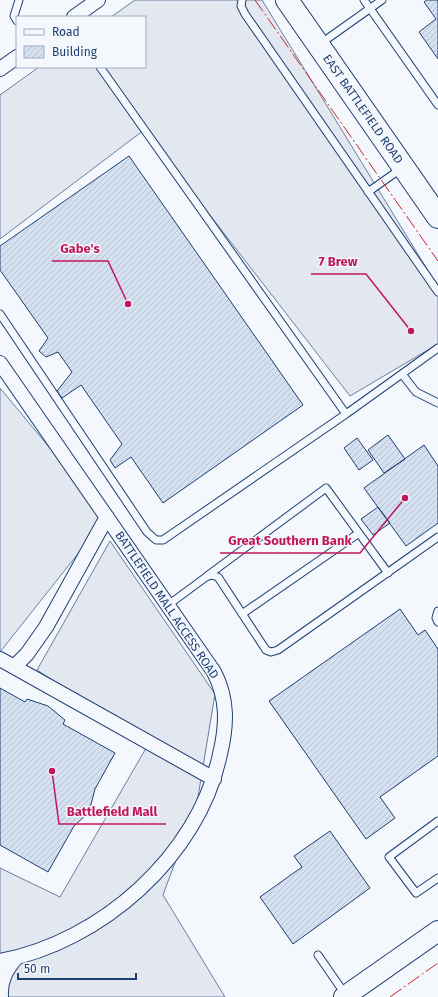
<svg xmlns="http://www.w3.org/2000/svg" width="438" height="997" viewBox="0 0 438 997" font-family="'Fira Sans',sans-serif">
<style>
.parking{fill:#e3e8f0;stroke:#687fa3}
.building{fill:url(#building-hatch);stroke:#1d3f73}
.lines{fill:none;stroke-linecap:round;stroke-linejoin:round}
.service-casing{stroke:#1d3f73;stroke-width:9}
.minor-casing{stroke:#1d3f73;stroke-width:16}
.secondary-casing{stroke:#1d3f73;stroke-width:22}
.primary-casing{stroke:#1d3f73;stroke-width:24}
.service{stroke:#f4f7fb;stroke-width:7}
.minor{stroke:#f4f7fb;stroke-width:14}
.secondary{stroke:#f4f7fb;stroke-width:20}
.primary{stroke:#f4f7fb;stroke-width:22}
.power{stroke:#c62828;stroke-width:1;stroke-dasharray:14 3 2 3;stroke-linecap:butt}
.labels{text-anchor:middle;stroke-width:3;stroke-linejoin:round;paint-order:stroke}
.street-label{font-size:12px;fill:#1d3f73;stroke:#f4f7fb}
.leader{fill:none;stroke:#c2185b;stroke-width:1.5}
.callout-dot{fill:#c2185b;stroke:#f4f7fb;stroke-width:1.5}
.callout-label{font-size:13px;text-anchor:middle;font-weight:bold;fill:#c2185b;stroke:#f4f7fb;stroke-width:3;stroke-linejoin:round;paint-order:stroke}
</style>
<defs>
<pattern id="building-hatch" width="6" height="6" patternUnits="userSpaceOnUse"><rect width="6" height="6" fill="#d5e0f0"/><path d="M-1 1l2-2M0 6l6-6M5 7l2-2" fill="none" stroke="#b6c1d1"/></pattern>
</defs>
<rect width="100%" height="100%" fill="#f4f7fb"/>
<path class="parking" d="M135 0H262L438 287V344L350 396 144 130 0 239V95L39 67H145V17H111Z
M0 388 107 517 0 652Z
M110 541 215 694 197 803 163 895 225 997H9L0 990V868L60 897 149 743 37 670Z"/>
<path class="building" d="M427 0H438V59L419 32 436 19 424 2Z
M129 156 303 405 163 503 131 457 115 468 110 460 122 444 81 385 62 398 57 391 72 372 58 352 46 357 39 351 48 338 0 270V246Z
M388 435 405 459 384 473 368 450Z
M357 438 373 460 359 470 344 448Z
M424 445 438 466V523L406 546 364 488Z
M378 507 390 523 373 535 361 519Z
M400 609 418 635 425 630 438 649V756L380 797 395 818 366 839 269 701Z
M0 688 25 702 27 699 48 706 65 720 63 724 115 753 95 789 89 812 74 826 48 872 0 845Z
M330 831 370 888 293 944 260 897 302 867 294 856Z"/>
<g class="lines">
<g class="service-casing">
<path id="service" d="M242 0 241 6 245 14 438 292
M364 0 438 105
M17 21 14 16 19 0
M320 44 382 0
M368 192 402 168
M0 314 147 532 156 540H163L346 414 100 67
M402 374 416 392 438 403
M346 414 438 348
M207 576 326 488 388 573
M168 605 206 577 211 575 218 577 266 650 271 652 278 650 438 537
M438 611 436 618 438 622
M242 614 359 533
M438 821 389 857 416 893 438 878
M318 955 345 994"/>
</g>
<g class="minor-casing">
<path id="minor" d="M74 17 98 0
M0 69 17 57
M0 363 214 672C228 699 227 725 220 754 199 856 101 942 0 961
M0 659 214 779
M14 667 27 654 46 627 107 517
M1 997C0 980 6 970 16 958"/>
</g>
<g class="secondary-casing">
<path id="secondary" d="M344 997 438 931"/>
</g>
<g class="primary-casing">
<path id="primary" d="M287 0 438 217"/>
</g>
<use href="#service" class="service"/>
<use href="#minor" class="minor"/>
<use href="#secondary" class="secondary"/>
<use href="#primary" class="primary"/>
<path class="power" d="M255 0 438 261
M390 997 438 963"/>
</g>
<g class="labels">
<g class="street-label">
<text transform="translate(363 109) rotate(55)" y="4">EAST BATTLEFIELD ROAD</text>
<text transform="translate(167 605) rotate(56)" y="4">BATTLEFIELD MALL ACCESS ROAD</text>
</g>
</g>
<path class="leader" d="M128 304L108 261H52M411 331L366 274H311M405 498L360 553H220M52 771L59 824H166"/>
<g class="callout-dot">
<circle cx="128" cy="304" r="4"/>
<circle cx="411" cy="331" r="4"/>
<circle cx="405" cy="498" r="4"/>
<circle cx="52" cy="771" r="4"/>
</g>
<g class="callout-label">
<text x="80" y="253">Gabe's</text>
<text x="338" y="266">7 Brew</text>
<text x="290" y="545">Great Southern Bank</text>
<text x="112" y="816">Battlefield Mall</text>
</g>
<rect x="16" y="16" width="130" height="52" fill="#f4f7fb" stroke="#9eadc5"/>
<rect x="24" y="29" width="20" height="6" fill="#f4f7fb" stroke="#9eadc5"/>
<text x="52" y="36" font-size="12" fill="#1d3f73">Road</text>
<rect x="24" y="46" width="20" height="12" fill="url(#building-hatch)" stroke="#9eadc5"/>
<text x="52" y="56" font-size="12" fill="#1d3f73">Building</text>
<path d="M18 973v6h118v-6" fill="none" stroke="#1d3f73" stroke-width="2"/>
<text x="24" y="973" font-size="12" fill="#1d3f73" stroke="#f4f7fb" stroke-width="3" paint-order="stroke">50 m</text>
</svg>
